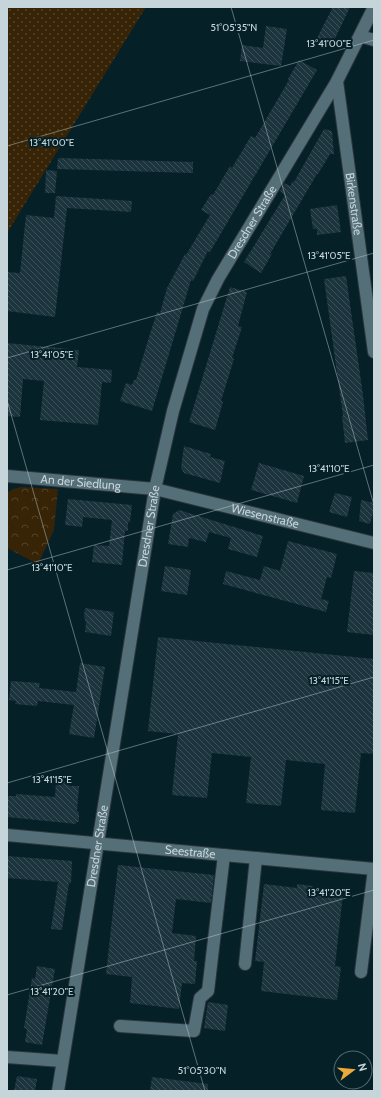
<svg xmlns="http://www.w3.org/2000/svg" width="381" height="1098" viewBox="0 0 381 1098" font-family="Cabin,sans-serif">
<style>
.grass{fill:url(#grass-dots)}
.park{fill:url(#park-crowns)}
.building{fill:url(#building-back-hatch)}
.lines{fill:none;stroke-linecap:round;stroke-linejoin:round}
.minor-casing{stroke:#2c363c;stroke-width:14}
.minor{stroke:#556f79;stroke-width:12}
.ticks{fill:none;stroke:#c6d5da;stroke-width:1;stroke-opacity:0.45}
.labels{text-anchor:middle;stroke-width:4;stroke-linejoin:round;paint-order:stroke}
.street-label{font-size:12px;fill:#c6d5da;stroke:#062028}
.ticks-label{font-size:10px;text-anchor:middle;fill:#c6d5da;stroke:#062028;stroke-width:4;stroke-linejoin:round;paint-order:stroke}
</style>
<defs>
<pattern id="grass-dots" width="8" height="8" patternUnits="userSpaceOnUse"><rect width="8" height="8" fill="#372406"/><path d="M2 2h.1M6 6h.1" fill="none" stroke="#52432a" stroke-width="1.8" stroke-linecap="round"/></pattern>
<pattern id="park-crowns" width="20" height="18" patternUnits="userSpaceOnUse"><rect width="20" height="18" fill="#372406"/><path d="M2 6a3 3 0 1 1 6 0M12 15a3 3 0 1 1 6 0" fill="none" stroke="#52432a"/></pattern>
<pattern id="building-back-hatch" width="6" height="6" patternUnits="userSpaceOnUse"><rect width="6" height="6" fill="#1c343d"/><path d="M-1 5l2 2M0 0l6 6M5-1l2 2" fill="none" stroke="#3c5058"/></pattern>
</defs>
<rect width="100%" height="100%" fill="#062028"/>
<path class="grass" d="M7 7H146L7 233Z"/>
<path class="park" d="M21 487 58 489 54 530 38 564 7 548V493L13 489Z"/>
<path class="building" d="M333 7H350L332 45 317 38Z
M266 26 287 29 281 66 240 61 242 45 263 48Z
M299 60 317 70 210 252 208 251 193 281 191 280 152 411 120 401 126 383 132 385 134 380H136L149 337 157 312 160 313 167 288 185 254 186 255 210 215 201 210 211 194 213 195 230 166 232 168 251 136 255 138 289 80 288 79Z
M324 129 332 131 334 154H330L318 174H317L270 254H272L261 273 244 262 285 195 280 191 284 183 290 186 293 181 294 182Z
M58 158 193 162V173L57 169Z
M46 170 57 171 55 193H45Z
M56 196 132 201 131 212 67 208 55 317 7 311V272L20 273 26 215 54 218Z
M337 205 341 232 317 235V229H313L310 209Z
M346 276 363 395 368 440 345 443 342 416H343L324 279Z
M230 287 247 292 238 326 242 327 232 358 234 359 221 401 223 402 215 430 189 422Z
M7 343 79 350 77 367 112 370 111 383 102 382 98 425 40 420 44 381 23 379 20 417 7 416Z
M184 446 211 454 210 457 225 461 220 483 184 473 181 468Z
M259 463 304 476 297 503 251 490Z
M335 493 352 497 347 517 329 512Z
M68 499 132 505 130 522H128V531H125L122 565 92 562 94 545 109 546 112 520 83 517 82 527 65 525Z
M361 500 374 503V510L370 524 359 521Z
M179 510 263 536 257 557 228 549 231 538 209 532 206 542 189 538 188 547 168 544 173 514Z
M288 541 337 554 331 578 327 577 321 599 329 601 326 612 223 584 226 571 260 580 264 566 280 571Z
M165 566 191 570 187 595 161 591Z
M354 571 374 573V635L347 632Z
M85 608 114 612 111 636 85 632 86 623 84 616Z
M158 637 374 659V754L361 753 355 813 321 810 325 764 286 760 281 806 246 803 251 757 212 753 207 798 172 795 178 734 148 731Z
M80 663 105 667 94 738 69 734 74 705 38 701 37 706 15 704 16 701 9 700 11 681 40 683 39 688 76 692Z
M56 781 70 782 69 786H79L77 811 79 812V822H76V824L7 817V796H16V794L55 797Z
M7 856 72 861 71 883H69L62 930 51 929 58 882 7 878Z
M118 865 214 875 211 903 176 899 172 933 196 936 194 961H197L195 984 182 983 179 1009 130 1003 132 977 106 974Z
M264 884 297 888V884L313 886V890L343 893 335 966 341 967 337 1000 261 991 264 962 255 961Z
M37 966 55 969 42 1045 25 1042 27 1029 24 1028 32 978 35 979Z
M208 1002 228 1005 225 1031 204 1028Z
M17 1076 37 1079 35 1091H14Z
M152 1077 208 1084V1091H150Z"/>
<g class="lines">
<g class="minor-casing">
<g id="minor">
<path d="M360 36 374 40"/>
<path id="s1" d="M337 81 374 352"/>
<path id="s2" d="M7 476 155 489 374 543"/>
<path id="s3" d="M7 835 374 869"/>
<path d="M245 964 256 858"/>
<path d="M361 972 374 869"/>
<path d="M120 1026 194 1031 200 998 208 991 224 855"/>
<path d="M7 1057 62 1061"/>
<path id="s4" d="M58 1091 155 489 173 411 203 309 218 279 337 81 374 7"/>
</g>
</g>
<use href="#minor" class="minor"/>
</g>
<path class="ticks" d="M231 7 374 505M7 146 374 40M7 358 374 253M7 400 205 1091M7 570 374 465M7 783 374 677M7 995 374 890"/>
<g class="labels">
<g class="street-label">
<text dy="4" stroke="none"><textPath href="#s1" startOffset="124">Birkenstraße</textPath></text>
<text dy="4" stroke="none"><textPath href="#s4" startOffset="896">Dresdner Straße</textPath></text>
<text dy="4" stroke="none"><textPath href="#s2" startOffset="74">An der Siedlung</textPath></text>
<text dy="4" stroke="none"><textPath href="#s2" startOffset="262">Wiesenstraße</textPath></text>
<text dy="4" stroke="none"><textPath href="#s4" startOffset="572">Dresdner Straße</textPath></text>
<text dy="4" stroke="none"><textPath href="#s4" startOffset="248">Dresdner Straße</textPath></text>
<text dy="4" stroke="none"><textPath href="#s3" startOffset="184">Seestraße</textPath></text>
</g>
</g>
<g class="ticks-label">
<text x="234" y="31">51°05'35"N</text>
<text x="329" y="47">13°41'00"E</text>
<text x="52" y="146">13°41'00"E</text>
<text x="329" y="259">13°41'05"E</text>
<text x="52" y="358">13°41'05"E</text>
<text x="329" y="472">13°41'10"E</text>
<text x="52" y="571">13°41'10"E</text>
<text x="329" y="684">13°41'15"E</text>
<text x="52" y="783">13°41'15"E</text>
<text x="329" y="896">13°41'20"E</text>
<text x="52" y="995">13°41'20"E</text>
<text x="202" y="1074">51°05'30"N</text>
</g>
<rect width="381" height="1098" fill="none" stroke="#c6d5da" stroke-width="16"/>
<g transform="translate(353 1070) rotate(74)"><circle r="19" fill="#062028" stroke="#53686f"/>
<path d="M0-3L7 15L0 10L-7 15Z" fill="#eca93a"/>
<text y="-6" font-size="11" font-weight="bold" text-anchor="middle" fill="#c6d5da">N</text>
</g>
</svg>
